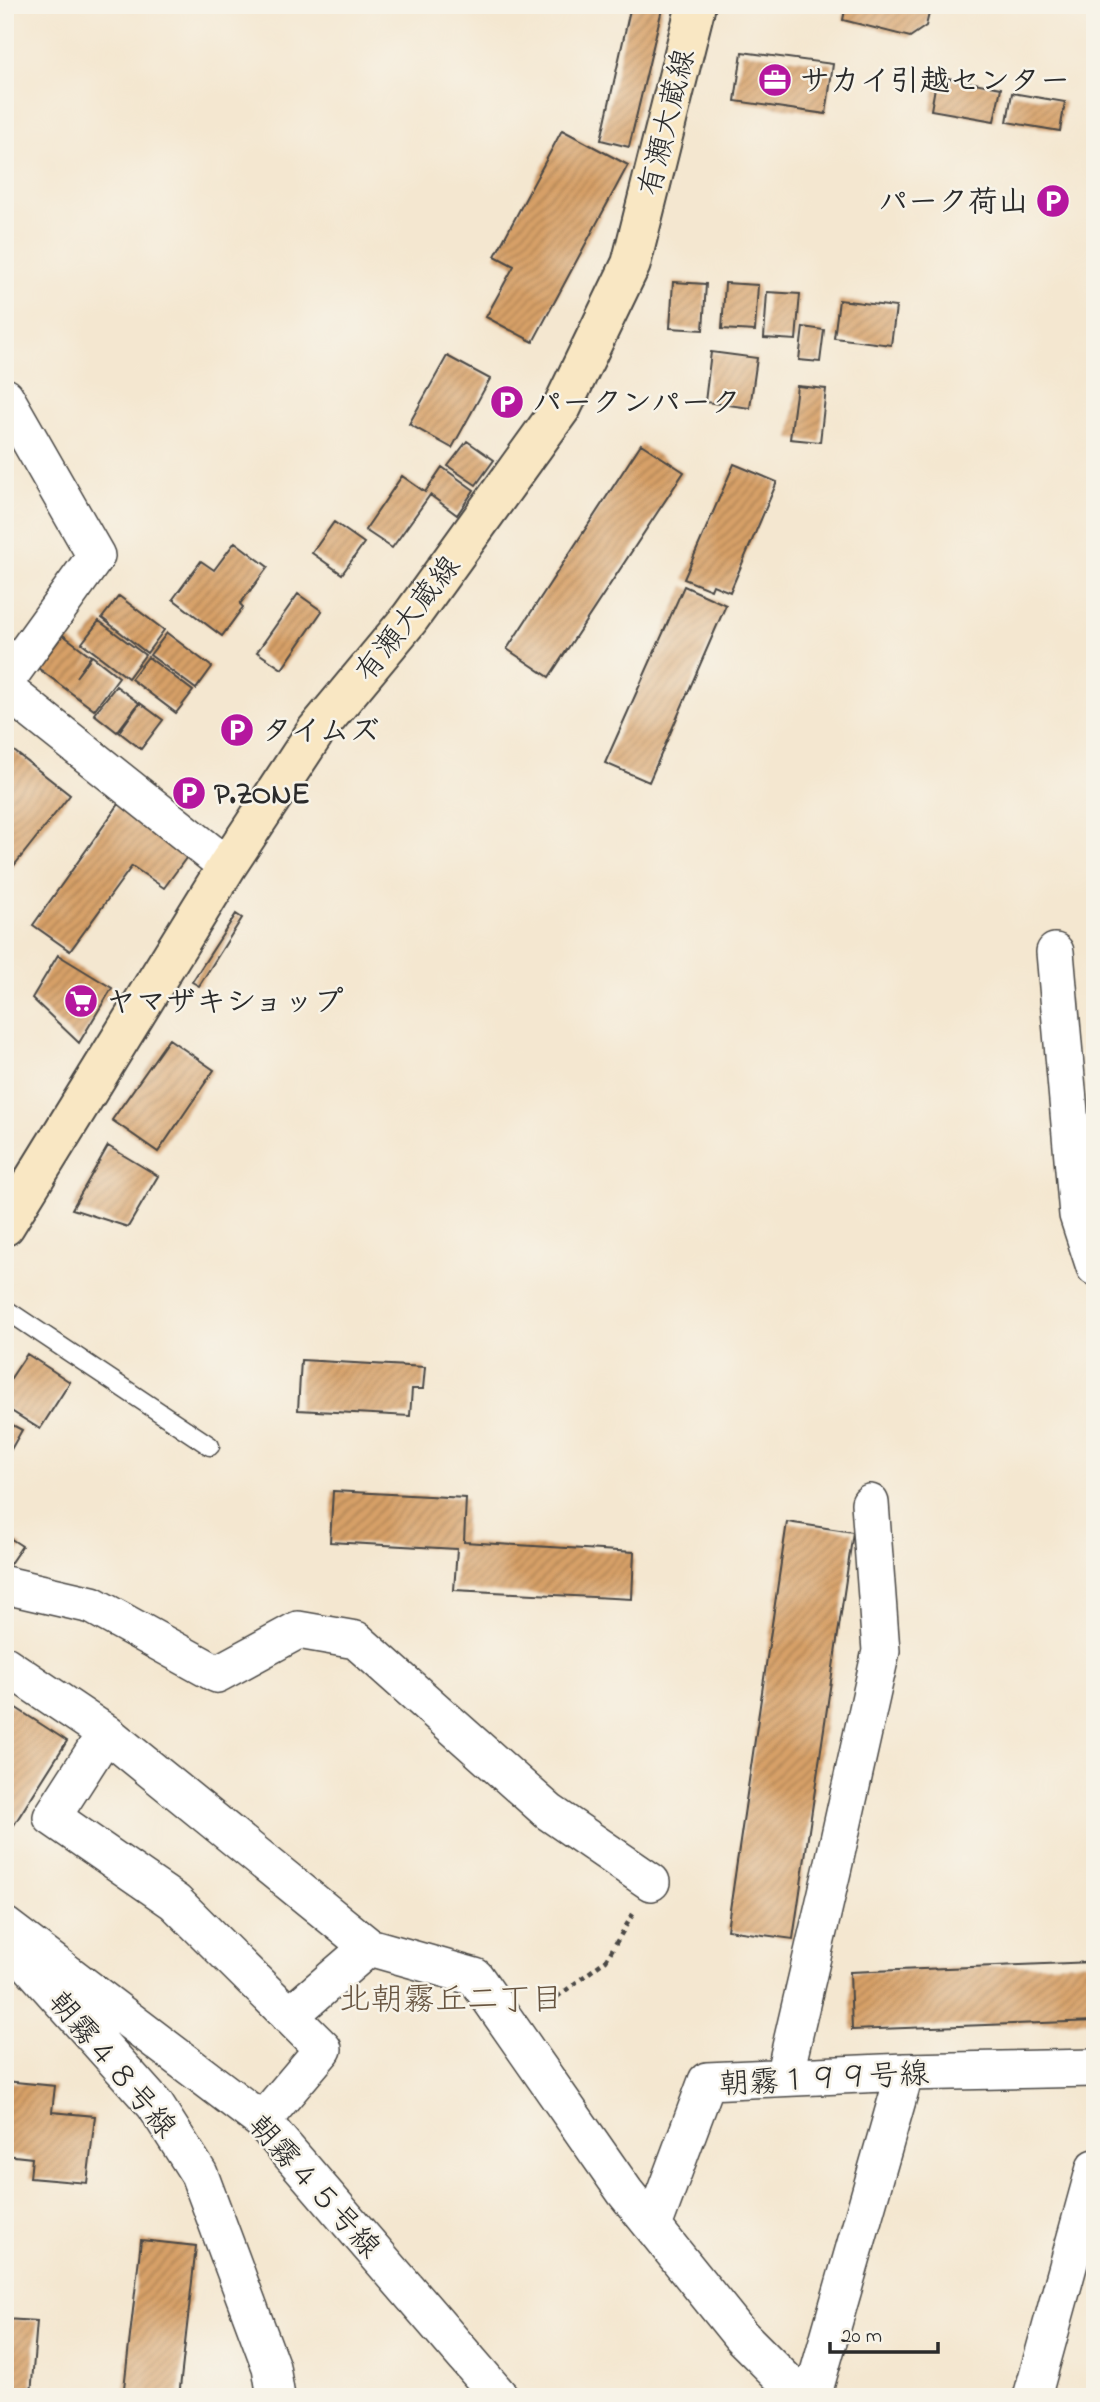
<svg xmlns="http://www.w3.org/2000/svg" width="1100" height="2402" viewBox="0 0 1100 2402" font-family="'Indie Flower','Klee One',sans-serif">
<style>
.building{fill:url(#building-hatch)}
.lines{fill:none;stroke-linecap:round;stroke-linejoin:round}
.lane-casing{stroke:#494744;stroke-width:21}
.street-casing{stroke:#494744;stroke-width:40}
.secondary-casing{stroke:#494744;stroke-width:42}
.path{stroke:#494744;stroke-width:4.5;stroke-dasharray:5 5;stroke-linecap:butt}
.lane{stroke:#fff;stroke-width:18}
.street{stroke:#fff;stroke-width:37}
.secondary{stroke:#f9e7c3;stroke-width:38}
.labels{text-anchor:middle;stroke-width:5;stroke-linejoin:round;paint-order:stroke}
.poi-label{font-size:30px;font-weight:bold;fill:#2b2b2b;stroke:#f7f3e8;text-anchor:start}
.street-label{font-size:30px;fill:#2b2b2b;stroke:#f7f3e8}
.neighbourhood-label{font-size:32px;fill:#675440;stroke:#f7f3e8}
</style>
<defs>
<pattern id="building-hatch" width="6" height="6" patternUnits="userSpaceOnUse" patternTransform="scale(1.75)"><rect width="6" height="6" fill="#d7a067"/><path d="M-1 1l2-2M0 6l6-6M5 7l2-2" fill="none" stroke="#af8355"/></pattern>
</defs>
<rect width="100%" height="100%" fill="#f7f3e8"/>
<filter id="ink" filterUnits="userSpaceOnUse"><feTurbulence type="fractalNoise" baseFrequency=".0143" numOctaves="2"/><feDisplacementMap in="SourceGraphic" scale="14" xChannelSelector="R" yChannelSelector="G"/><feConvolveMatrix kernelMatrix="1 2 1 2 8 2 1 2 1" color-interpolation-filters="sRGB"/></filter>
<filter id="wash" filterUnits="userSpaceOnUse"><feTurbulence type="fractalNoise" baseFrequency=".00686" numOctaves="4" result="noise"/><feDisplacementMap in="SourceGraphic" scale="28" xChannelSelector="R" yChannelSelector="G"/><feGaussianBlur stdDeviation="1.57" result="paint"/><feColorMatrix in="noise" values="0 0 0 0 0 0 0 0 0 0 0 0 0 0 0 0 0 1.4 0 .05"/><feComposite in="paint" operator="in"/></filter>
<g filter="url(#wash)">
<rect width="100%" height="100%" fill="#f4e7d0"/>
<g id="blocks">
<path class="building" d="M631 5H663L629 147 601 140Z
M846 5H931L926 26 910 37 843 20Z
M742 52 833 64 826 114 735 101Z
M937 76 1001 88 994 121 931 110Z
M1012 93 1065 102 1060 131 1007 122Z
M562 130 628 165 533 342 486 317 514 266 495 256Z
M673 282 706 284 703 330 670 328Z
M725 283 758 285 755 331 722 329Z
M767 292 800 294 796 340 764 338Z
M839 300 896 307 891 345 834 338Z
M803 327 824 330 820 362 799 360Z
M711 352 757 358 750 408 705 402Z
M447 356 490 379 452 448 409 424Z
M797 386 826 389 820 442 790 439Z
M467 441 494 460 476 485 448 466Z
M641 444 684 472 549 677 507 649Z
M734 464 777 482 730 592 713 585 711 590 684 579Z
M442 467 474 490 457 515 430 495 392 548 365 530 402 476 425 492Z
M334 522 364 543 342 574 312 553Z
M235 542 268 567 240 604 243 607 222 636 173 599 201 561 214 570Z
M684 586 726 605 649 782 605 763Z
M298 594 322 611 282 669 257 652Z
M119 596 164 630 147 653 102 618Z
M99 621 145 655 128 678 82 643Z
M167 633 212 667 196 689 150 655Z
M63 635 91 656 76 677 92 656 119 677 94 710 38 668Z
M148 657 193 691 176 713 131 679Z
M116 686 139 703 117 732 94 714Z
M140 703 163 720 141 749 119 732Z
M5 744 70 795 5 877Z
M119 804 189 854 164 888 132 866 70 951 33 925Z
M236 914 242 918 199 986 192 982Z
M58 955 112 988 79 1043 32 998Z
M169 1039 214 1070 158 1152 112 1120Z
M108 1146 158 1176 128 1227 72 1209Z
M27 1354 70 1382 40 1429 5 1407V1387Z
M301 1360 425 1367 423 1389H412L410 1416 298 1410Z
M5 1421 22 1430 5 1460Z
M333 1491 466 1498 464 1542 634 1552 632 1599 454 1590 457 1549 330 1542Z
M787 1522 853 1532 793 1939 727 1930Z
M5 1535 22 1546 5 1571Z
M10 1704 67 1741 5 1839V1711Z
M1093 1962 1095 2021 852 2030 850 1972Z
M5 2081 55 2086 52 2112 95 2116 87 2183 30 2178 32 2158 5 2155Z
M141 2240 196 2246 179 2397H123Z
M5 2319 37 2321 31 2395 5 2393Z"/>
</g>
</g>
<g filter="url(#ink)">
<use href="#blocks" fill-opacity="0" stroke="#494744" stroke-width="2"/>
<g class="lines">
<g class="lane-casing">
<path id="lane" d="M5 1309 210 1446"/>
</g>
<g class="street-casing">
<path id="street" d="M5 397 96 556 5 682
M5 689 227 866
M1055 952 1078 1215 1095 1267
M5 1585 92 1605 217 1674 298 1630 356 1640 549 1812 651 1882
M5 1665 106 1733
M5 1926 262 2121 500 2397
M27 1962 155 2105 199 2174 271 2367 276 2397
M289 2016 369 1947
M784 2077 833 1867 881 1651 870 1503
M262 2121 323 2049 175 1902 52 1817 106 1733 369 1947 475 1977 625 2192 741 2336 802 2397
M653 2226 707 2081 905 2072 1095 2068
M812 2397 905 2072
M1032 2397 1095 2168"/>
</g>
<g class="secondary-casing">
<path id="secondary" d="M5 1226 227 866 316 731 410 618 562 407 631 264 696 5"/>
</g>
<path class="path" d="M541 2009 606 1960 633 1914"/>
<use href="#lane" class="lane"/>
<use href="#street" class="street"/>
<use href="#secondary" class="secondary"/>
</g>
</g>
<defs>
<g id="office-disc" transform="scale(1.75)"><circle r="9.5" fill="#b5179e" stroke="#f7f3e8"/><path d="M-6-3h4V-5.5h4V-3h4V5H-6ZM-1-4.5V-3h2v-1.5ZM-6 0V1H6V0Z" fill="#fff"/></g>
<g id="parking-disc" transform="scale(1.75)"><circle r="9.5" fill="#b5179e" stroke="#f7f3e8"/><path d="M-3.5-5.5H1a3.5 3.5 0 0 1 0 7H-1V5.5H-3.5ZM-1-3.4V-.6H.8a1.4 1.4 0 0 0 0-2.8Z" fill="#fff"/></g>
<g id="supermarket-disc" transform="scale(1.75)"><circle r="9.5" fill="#b5179e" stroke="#f7f3e8"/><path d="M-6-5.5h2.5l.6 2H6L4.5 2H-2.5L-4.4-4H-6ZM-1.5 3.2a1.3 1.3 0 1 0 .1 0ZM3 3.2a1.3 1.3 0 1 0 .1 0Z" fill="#fff"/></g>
</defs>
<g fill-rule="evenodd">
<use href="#office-disc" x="775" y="80"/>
<use href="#parking-disc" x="1053" y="201"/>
<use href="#parking-disc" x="507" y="402"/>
<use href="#parking-disc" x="237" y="730"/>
<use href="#parking-disc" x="189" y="793"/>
<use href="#supermarket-disc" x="81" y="1001"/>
</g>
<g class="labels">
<g class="poi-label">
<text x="800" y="90">サカイ引越センター</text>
<text x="1028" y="211" text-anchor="end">パーク荷山</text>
<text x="532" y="412">パークンパーク</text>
<text x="262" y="740">タイムズ</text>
<text x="214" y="803">P.ZONE</text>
<text x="106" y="1011">ヤマザキショップ</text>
</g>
<g class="street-label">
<text transform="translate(666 122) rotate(-76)" y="10">有瀬大蔵線</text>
<text transform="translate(407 618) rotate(-52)" y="10">有瀬大蔵線</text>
<text transform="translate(113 2064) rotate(50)" y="10">朝霧４８号線</text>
<text transform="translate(824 2078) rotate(-3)" y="10">朝霧１９９号線</text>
<text transform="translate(315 2186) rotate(48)" y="10">朝霧４５号線</text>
</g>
<g class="neighbourhood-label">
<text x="451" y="2009">北朝霧丘二丁目</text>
</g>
</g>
<rect width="1100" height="2402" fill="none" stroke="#f7f3e8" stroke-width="28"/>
<path d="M830 2342v10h108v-10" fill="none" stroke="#2b2b2b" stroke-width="3.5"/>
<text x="841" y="2342" font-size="21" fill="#2b2b2b" stroke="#f7f3e8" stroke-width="5" paint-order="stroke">20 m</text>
</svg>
